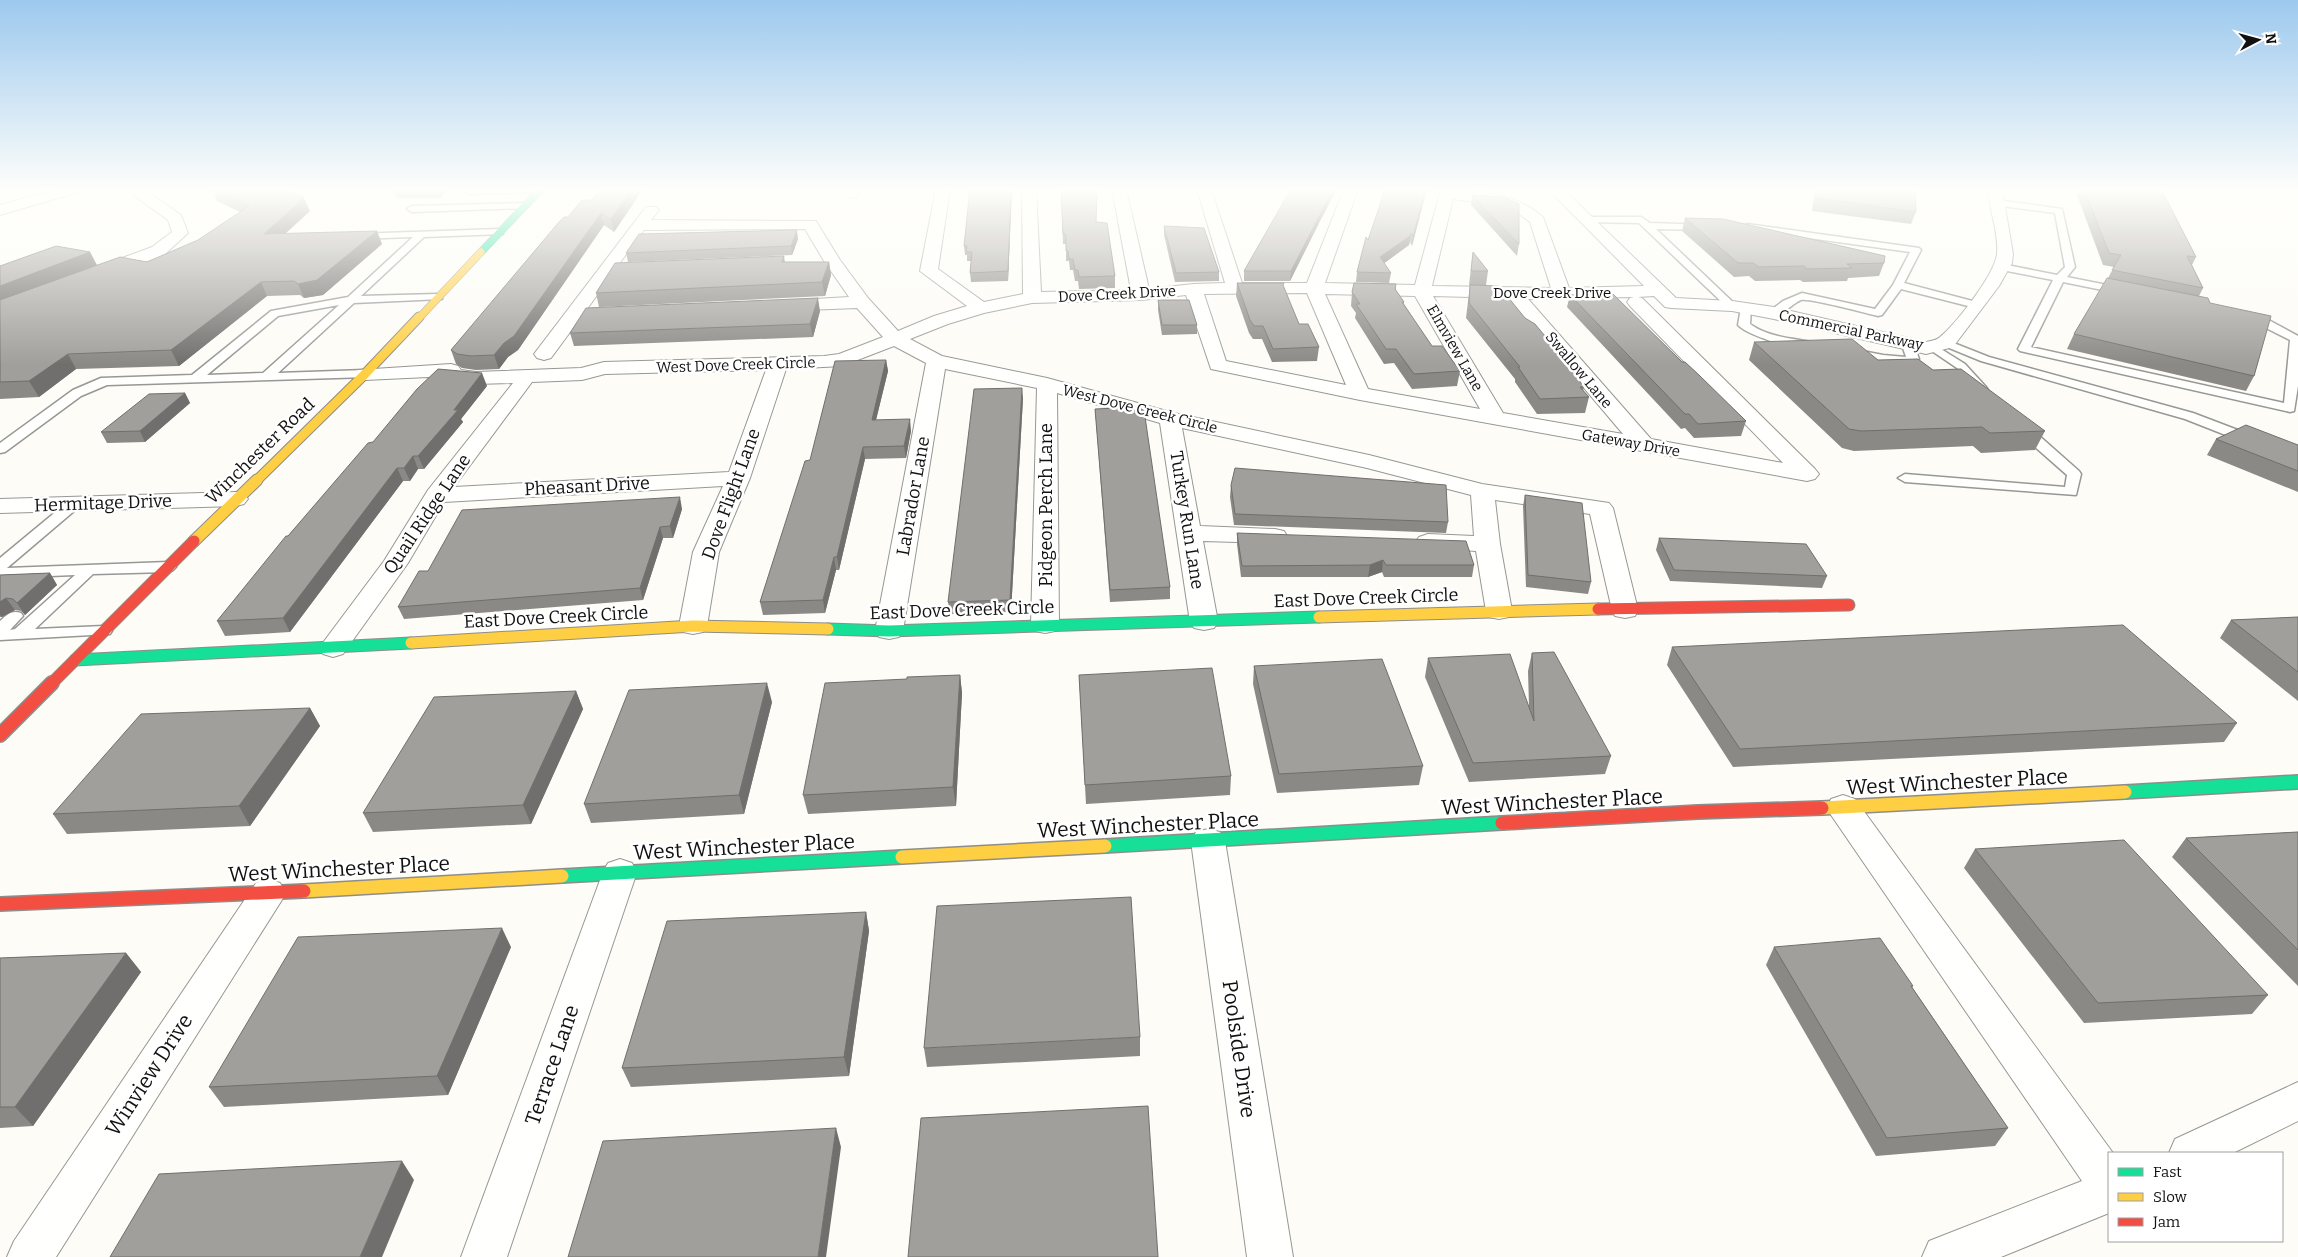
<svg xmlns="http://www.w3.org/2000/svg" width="2298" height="1257" viewBox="0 0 2298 1257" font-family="Bitter,serif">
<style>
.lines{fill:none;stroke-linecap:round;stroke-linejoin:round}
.lane-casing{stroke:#979795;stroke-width:3}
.street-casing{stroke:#979795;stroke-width:2}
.fast-far2-casing{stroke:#8e8d8b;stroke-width:8}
.fast-far1-casing{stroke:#8e8d8b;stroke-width:13}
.fast-casing{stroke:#8e8d8b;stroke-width:16}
.slow-far3-casing{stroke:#8e8d8b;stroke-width:8}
.slow-far2-casing{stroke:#8e8d8b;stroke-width:11}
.slow-far1-casing{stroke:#8e8d8b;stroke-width:13}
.slow-casing{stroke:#8e8d8b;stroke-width:16}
.jam-far1-casing{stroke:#8e8d8b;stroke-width:13}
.jam-casing{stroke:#8e8d8b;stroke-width:16}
.lane{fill:#fffffe;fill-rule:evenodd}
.street{fill:#fffffe;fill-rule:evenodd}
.fast-far2{stroke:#16e098;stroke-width:7}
.fast-far1{stroke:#16e098;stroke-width:11}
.fast{stroke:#16e098;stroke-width:13}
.slow-far3{stroke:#ffcf43;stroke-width:7}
.slow-far2{stroke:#ffcf43;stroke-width:9}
.slow-far1{stroke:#ffcf43;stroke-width:11}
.slow{stroke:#ffcf43;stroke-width:13}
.jam-far1{stroke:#f24e42;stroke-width:11}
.jam{stroke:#f24e42;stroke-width:13}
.wall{fill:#8a8986}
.shaded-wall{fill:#716f6d}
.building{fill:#a19f9c;stroke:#716f6d}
.labels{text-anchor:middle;stroke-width:5;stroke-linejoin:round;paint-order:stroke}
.far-street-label{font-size:15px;fill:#111;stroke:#fff}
.street-label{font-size:18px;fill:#111;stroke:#fff}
.near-street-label{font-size:21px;fill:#111;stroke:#fff}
</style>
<rect width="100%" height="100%" fill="#fdfcf7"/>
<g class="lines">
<g class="lane-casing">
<path id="lane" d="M468 189H544L540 192 470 194 466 191Z
M1997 200 2062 209 2075 267 2067 277 2122 288 2127 291 2122 294 2063 282 2031 347 2284 403 2290 340 2244 317 2249 314 2263 317 2298 336V386L2294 411 2290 412 2020 351 2018 349 2053 280 2002 270 1997 267 2002 264 2057 275 2065 267 2055 213 1994 205V201Z
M524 203 529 206 527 208 412 212 407 209 412 206Z
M1587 217H1641L1650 223 1708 225 1710 227 1705 230 1656 229 1737 306 1736 308H1728L1639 223 1584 222V218Z
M1747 224 1919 248 1921 250 1904 283 1980 303 1981 305 1976 308 1901 289 1882 315 1878 316C1865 313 1810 298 1801 300 1791 304 1781 318 1770 315V311L1783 301 1802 293 1875 309 1893 285 1910 252 1744 229 1742 227Z
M500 229 503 230V234L424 237 361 296 438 294 442 295V299L354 303 278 373 365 370 369 371 371 374 369 377 107 385 81 396 5 452 0 453V443L73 390 101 378 192 375 271 311 348 297 413 237 357 239 352 236 354 234ZM339 305 263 373 207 375 278 316Z
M1746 305 1751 308 1750 324C1768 337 1790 338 1811 342L1817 345C1806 355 1748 336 1738 325L1741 308Z
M1946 340 1989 357 2193 413 2256 437 2258 440 2256 443H2246L2185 419 1981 361 1942 345 1940 343 1942 341Z
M1908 342 1914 345 1919 359 1917 361 1891 364 1848 354 1846 352 1852 349 1883 355 1906 357 1902 345Z
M1933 344 1965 364 1986 387 1988 390 1986 393H1978L1957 368 1929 349 1927 347Z
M2023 425 2028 426 2079 471 2081 474 2076 495 1905 482 1898 478 1905 474 2065 487 2067 475 2018 432 2017 429 2018 426Z
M75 499 80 500 82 503 80 506 7 568 168 562 173 564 176 567 173 570 168 572 93 574 35 629 104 626 110 628 112 631 110 634 0 640V621C7 615 11 610 21 613L23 616 10 630 15 629 75 575 0 578V558L70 500Z"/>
</g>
<g class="street-casing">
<path id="street" d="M59 189H81L79 192 0 215V205Z
M132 189H146L148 192 181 215 188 233 164 255 107 276H95L92 272 95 268 152 247 172 232 168 220 136 197Z
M848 189H862L857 197 852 198 845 194Z
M936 189H950L938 269 984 302 1023 294 1022 189H1036L1041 292 1131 290 1112 189H1126L1149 289 1193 284 1225 283 1197 189H1211L1242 283H1307L1344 189H1358L1325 283 1415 285 1441 189C1449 188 1455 190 1462 190 1492 192 1520 197 1543 217L1569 288 1644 286 1548 189H1563L1676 298 1732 301 1774 307 1926 342C1931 341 1937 340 1940 337 1956 324 1995 274 1997 254 1999 232 1989 210 1988 189H2002L2013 254 2012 263 1999 286 1953 347 1926 354 1774 319 1732 311 1671 308 1665 307 1654 296 1638 297 1642 298 1815 469 1819 474 1815 479 1807 481 1360 400 1211 369 1186 295 1141 300 1032 303 984 313 948 324 910 339 942 356 1047 378 1174 413 1369 455 1482 484 1609 503 1613 508 1638 610 1635 616 1625 618 1615 616 1612 610 1590 514 1495 500 1500 544 1512 611 1509 617 1499 619 1489 617 1486 611 1476 551 1419 547 1415 542 1419 537 1428 534 1474 536 1471 495 1367 468 1182 428 1200 526 1275 529 1284 531 1287 536 1284 541 1275 543 1203 541 1218 622 1214 628 1204 630 1194 628 1190 622 1160 423 1057 393 1059 625 1055 631 1045 633 1035 631 1031 625 1037 388 945 369 903 631 899 637 889 639 879 637 875 631 926 363 894 346 842 366 786 369 750 478 719 552 707 626 703 632 693 634 683 632 679 626 693 552 723 486 444 502 408 563 343 654 333 657 323 654 319 648 384 561 428 490 513 383 476 384 428 377 365 380 358 378 355 374 358 370 451 364 458 366 461 370 476 372 581 368 604 362 824 356 839 354 883 337 857 308 781 311 775 310 772 306 775 302 781 301 849 297 824 261 805 229 644 230 619 264H654L657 268 654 272 612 275 587 309H625L628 313 625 317 579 320 551 358 544 360 537 358 534 354 646 207H656L659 210 651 220 816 221 840 260 868 298 898 331 934 316 967 306 920 271ZM1453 199 1501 205 1512 209 1530 222 1551 288 1432 286ZM1307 293 1346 385 1226 361 1204 294ZM1325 294 1415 296 1480 409 1368 389ZM1433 296 1508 298 1623 434 1503 413ZM1634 297 1630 298 1627 302 1630 306 1783 463 1651 439 1528 299ZM766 370 729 472 454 487 532 382 582 380 605 374Z
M236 492 244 494 248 499 244 504 236 506 0 513V499Z
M1843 795 1855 799 2113 1153H2109V1213L2001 1257H1922L1929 1241 2082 1181 1831 815 1827 807 1831 799Z
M1208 829 1220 832 1225 841 1293 1257H1247L1191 841 1196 832Z
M620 859 632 863 637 872 507 1257H461L603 872 608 863Z
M268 879 280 883 286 893 280 903 56 1257H7L14 1241 256 883Z
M2298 1082V1121L2233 1153H2169L2175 1139Z"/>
</g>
<g class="fast-far2-casing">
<path id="fast-far2" d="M481 252 541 189"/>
</g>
<g class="fast-far1-casing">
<path id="fast-far1" d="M828 629 889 631 1319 617
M75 660 411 643"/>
</g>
<g class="fast-casing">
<path id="fast" d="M2125 792 2298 782
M1105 846 1502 823
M562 876 902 857"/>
</g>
<g class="slow-far3-casing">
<path id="slow-far3" d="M418 319 481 252"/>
</g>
<g class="slow-far2-casing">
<path id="slow-far2" d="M256 481 365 374 419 317"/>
</g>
<g class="slow-far1-casing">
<path id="slow-far1" d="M194 541 257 480
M1319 617 1598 609
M411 643 693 626 828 629"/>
</g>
<g class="slow-casing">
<path id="slow" d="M1822 808 2125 792
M902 857 1105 846
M304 891 562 876"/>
</g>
<g class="jam-far1-casing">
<path id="jam-far1" d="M1598 609 1849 605
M51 684 194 541"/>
</g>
<g class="jam-casing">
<path id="jam" d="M0 735 52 683
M1502 823 1698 812 1822 808
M0 904 304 891"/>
</g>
<use href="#lane" class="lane"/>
<use href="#street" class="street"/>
<use href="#fast-far2" class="fast-far2"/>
<use href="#fast-far1" class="fast-far1"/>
<use href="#fast" class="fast"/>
<use href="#slow-far3" class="slow-far3"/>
<use href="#slow-far2" class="slow-far2"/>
<use href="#slow-far1" class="slow-far1"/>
<use href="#slow" class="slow"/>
<use href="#jam-far1" class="jam-far1"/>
<use href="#jam" class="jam"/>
</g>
<path class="wall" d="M205 189H284L310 211 285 234 382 244 323 295 304 298 300 295 267 296 179 366 76 369 39 397 0 399V266L90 252 97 265 147 262 198 240 240 212 217 201 213 192Z
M450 189 439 198H397L394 190Z
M602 189H643L614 232 604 225 518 350 508 357 499 369 476 370 462 368 456 364 451 350 568 217 592 200Z
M970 189H1012L1008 281 971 282 970 273 971 261H967V255H965L964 246Z
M1061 189 1097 222 1115 276V288L1079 289 1078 281H1075L1073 270H1070L1069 261H1066V244H1063Z
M1384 189H1430L1429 192H1426L1412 246 1410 242 1409 245 1384 263 1391 273 1389 283 1356 282 1357 272 1368 240 1380 205Z
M1815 189H1915L1916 212 1911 224 1812 211Z
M2080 189H2171L2170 191 2162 190 2196 257 2192 265 2203 288 2199 296 2210 303 2254 376 2246 391 2067 349 2074 334 2108 278 2114 267 2103 265 2077 195Z
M1472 195 1519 244 1517 256 1471 205Z
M1685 218 1884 263 1879 276 1848 278 1847 281 1803 282 1800 280 1755 281 1749 276 1734 277 1682 231Z
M1319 223 1290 281H1244V271Z
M1164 226 1219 272V281L1175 282 1164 235Z
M798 239 792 255 628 262 626 253Z
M1473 252 1488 271 1486 285H1469Z
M784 256 785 262H829L831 275 825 296 599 307 596 293Z
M1237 283 1284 288 1299 324 1319 347 1317 361 1272 362 1262 339H1253L1249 333 1236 296Z
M1396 284V290L1404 302V304L1432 346 1460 371 1457 386 1412 389 1394 363 1384 364 1355 318 1356 313 1351 306 1352 292Z
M1470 285 1525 318 1564 359V360L1584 387 1583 391 1589 397 1585 413 1537 414 1515 382V379L1466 318Z
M1570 295 1682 362 1746 421 1741 436 1694 438 1685 428 1681 429 1567 307Z
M1158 300 1197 325V334L1162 335 1158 310Z
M820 311 813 337 574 346 570 333Z
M1754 342 1878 360 1933 370 2045 431 2035 450 1981 453 1973 446 1854 451 1842 448 1749 360Z
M886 360 888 371 876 420 911 431 906 458 865 459 839 570H836L825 613 763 615 760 602 810 460Z
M487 386 461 419 463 422 424 469H418L410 481H403L290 632 225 636 217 621 288 536 373 442Z
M185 393 190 403 145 442 107 443 101 432Z
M1023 398 1011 612 950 614 948 602Z
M1095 409 1170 587V599L1110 602Z
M2216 439 2298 445V492L2207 455Z
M1231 485 1448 522 1446 533 1234 525 1230 497Z
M1525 495 1591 582 1588 594 1526 587 1523 506Z
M682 509 673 538H663L643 600 404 619 398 607 428 571Z
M1237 533 1474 565 1472 577H1384L1382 572 1368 577H1241L1237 544Z
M1659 538 1827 576 1822 588 1670 581 1656 550Z
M50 573 57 585 25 615 21 611 15 610 2 617H0V575Z
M2298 617V701L2220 638 2231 620Z
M1672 647 2237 723 2224 742 1733 767 1667 665Z
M1532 653 1611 756 1605 774 1469 782 1425 677 1428 658 1529 706 1528 671Z
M1254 666 1423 766 1419 785 1277 793 1253 684Z
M960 675 962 693 956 806 808 814 803 795 907 679Z
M1079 675 1231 776 1230 795 1086 804Z
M576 691 583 709 531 824 373 832 363 813Z
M772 702 744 814 591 823 584 804Z
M310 708 320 726 250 826 67 834 53 814Z
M2298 832V986L2172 857 2186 838Z
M1975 849 2268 995 2252 1014 2084 1023 1964 868Z
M866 912 869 931 849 1076 631 1087 622 1068Z
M511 947 448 1095 224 1107 209 1087Z
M1774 947 1913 986 1912 987 2008 1128 1995 1146 1876 1156 1766 965Z
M126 953 141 972 33 1126 0 1128V958Z
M1140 1037V1056L927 1067 924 1048Z"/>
<path class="shaded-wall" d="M437 189H450L439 198Z
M632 189H643L614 232 611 219Z
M1011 189H1012L1008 281V271Z
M1333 189H1337L1319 223 1290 281 1291 271Z
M1426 189V192L1412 246 1413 236Z
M304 198 310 211 269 248 264 234Z
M601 213 604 225 518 350 508 357 499 369 494 355Z
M797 230 798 239 792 255 791 246Z
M377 231 382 244 323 295 304 298 298 284Z
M1411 233 1409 245 1379 267 1380 257Z
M90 252 97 266 0 303V286Z
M829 262 831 275 825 296 822 282Z
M261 282 267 296 179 366 171 350Z
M818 298 820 311 813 337 810 324Z
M68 354 76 369 39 397 29 381Z
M886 360 888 371 873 432 872 420Z
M482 373 487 386 461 419 463 422 424 469 418 456Z
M1022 388 1023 398 1011 612 1010 600Z
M185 393 190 403 145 442 140 431Z
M910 419 911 431 906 458 904 446Z
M863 447 865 459 839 570 837 557Z
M413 456 418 469 410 481 404 468Z
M397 468 403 481 290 632 283 618Z
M680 497 682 509 673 538 670 526Z
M660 527 663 538 643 600 640 588Z
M834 557 836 570 825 613 823 600Z
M1383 560 1382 572 1368 577 1370 565Z
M50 573 57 585 25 615 17 603Z
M6 598 15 610 2 617 0 615V602Z
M960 675 962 693 956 806 953 787Z
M767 683 772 702 744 814 739 795Z
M576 691 583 709 531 824 523 805Z
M310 708 320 726 250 826 239 806Z
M866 912 869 931 849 1076 844 1057Z
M502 928 511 947 448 1095 437 1076Z
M126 953 141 972 33 1126 15 1107Z
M836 1128 841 1147 826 1257H818Z
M402 1161 414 1180 382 1257H360Z"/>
<path class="building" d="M212 189H284L304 198 264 234 377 231 317 280 298 284 294 281 261 282 171 350 68 354 29 381 0 382V300L120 257 147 262 198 240 249 206Z
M396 189H438H437L394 190Z
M602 189H632L611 219 601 213 514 336 504 343 494 355 471 356 457 354 451 350 559 222 564 217H568L582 200H592Z
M970 189H1011L1008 271 970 273 972 252H966L967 246H964Z
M1061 189H1097L1096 222 1107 223 1115 276 1079 277 1078 270H1075L1073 259H1069L1068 251H1066V234H1063Z
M1291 189H1333L1291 271H1244Z
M1384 189H1426L1413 236 1411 233 1410 236 1380 257 1391 273 1357 272 1366 237 1368 240 1380 205Z
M1817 189H1915L1916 212 1816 198Z
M2084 189H2161L2196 257 2187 256 2203 288 2112 270 2121 255 2109 253Z
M1472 195 1504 197 1519 204V244Z
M1685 218 1723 219 1885 256 1884 263 1847 264 1852 268 1807 269 1804 266 1759 267 1753 263H1738Z
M1164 226 1204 228 1219 272 1176 273Z
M797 230 791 246 626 253 639 234Z
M56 246 90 252 0 286V266Z
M1473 252 1488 271H1471Z
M784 256 782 262H829L822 282 596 293 615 263Z
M2107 278 2208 298 2210 303 2271 316 2254 376 2074 334Z
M1237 283H1284L1283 285 1299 324H1308L1319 347 1273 349 1263 326H1254L1250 320Z
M1354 283 1396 284 1395 289 1404 302H1402L1432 346H1442L1460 371 1414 374 1396 349H1386L1356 304H1360L1352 292Z
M1470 285 1499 286 1525 318 1535 324 1564 359H1563L1584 387H1580L1589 397 1540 399 1518 367H1520L1469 303Z
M1612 293 1682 362H1685L1699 375 1746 421 1698 424 1689 414H1685L1570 295Z
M818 298 810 324 570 333 586 308Z
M1158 300H1189L1197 325H1162Z
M1852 339 1878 360 1918 359 1933 370 1961 369 2045 431 1990 433 1982 427 1861 431 1849 429 1754 342Z
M886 360 872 420 910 419 904 446 863 447 837 557H834L823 600 760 602 805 461 810 460 835 361Z
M438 369 482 373 454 410H458L418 456H413L404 468H397L283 618 217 621 286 536H288L368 443 373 442 417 389Z
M1022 388 1010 600 948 602 974 389Z
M185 393 140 431 101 432 149 394Z
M1136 407 1144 410 1170 587 1110 590 1095 409Z
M2246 425 2298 445V471L2216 439Z
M1235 468 1446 485 1448 522 1235 514 1231 485Z
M1525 495 1582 503 1591 582 1528 575Z
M680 497 670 526 660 527 640 588 398 607 419 571H428L462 510Z
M1237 533 1466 541 1474 565H1386L1383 560 1370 565 1242 566Z
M1659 538 1806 544 1827 576 1674 570Z
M50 573 17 603 13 599 6 598 0 602V575Z
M2298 617V672L2231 620Z
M2123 625 2237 723 1740 749 1672 647Z
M1554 652 1611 756 1473 763 1428 658 1510 654 1534 721 1532 653Z
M1382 659 1423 766 1279 774 1254 666Z
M1212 668 1231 776 1085 785 1079 675Z
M960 675 953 787 803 795 825 683 907 679V677Z
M767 683 739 795 584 804 629 690Z
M576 691 523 805 363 813 434 697Z
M310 708 239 806 53 814 141 714Z
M2298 832V950L2186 838Z
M2124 840 2268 995 2098 1003 1975 849Z
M1131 897 1140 1037 924 1048 937 906Z
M866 912 844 1057 622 1068 667 921Z
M502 928 437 1076 209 1087 298 937Z
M1880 938 1913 986H1911L2008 1128 1887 1138 1774 947Z
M126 953 15 1107H0V958Z
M1148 1106 1158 1257H908L921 1118Z
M836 1128 818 1257H568L603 1141Z
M402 1161 360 1257H110L159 1174Z"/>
<linearGradient id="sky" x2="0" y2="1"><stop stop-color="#9dc9ee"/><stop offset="0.52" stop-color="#fefefb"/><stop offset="1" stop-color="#fefefb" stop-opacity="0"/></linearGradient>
<rect width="2298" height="365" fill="url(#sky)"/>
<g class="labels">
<g class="far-street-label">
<text x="1552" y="298">Dove Creek Drive</text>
<text transform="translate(1117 294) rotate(-3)" y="5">Dove Creek Drive</text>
<text transform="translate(1851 330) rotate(12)" y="5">Commercial Parkway</text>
<text transform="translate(1455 348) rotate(60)" y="5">Elmview Lane</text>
<text transform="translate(736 365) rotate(-2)" y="5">West Dove Creek Circle</text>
<text transform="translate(1579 370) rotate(50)" y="5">Swallow Lane</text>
<text transform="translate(1140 409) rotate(14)" y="5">West Dove Creek Circle</text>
<text transform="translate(1631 443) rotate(10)" y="5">Gateway Drive</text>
</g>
<g class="street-label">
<text transform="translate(260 451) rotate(-44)" y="6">Winchester Road</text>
<text transform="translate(587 486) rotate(-3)" y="6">Pheasant Drive</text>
<text transform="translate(731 494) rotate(-70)" y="6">Dove Flight Lane</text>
<text transform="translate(913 496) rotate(-80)" y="6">Labrador Lane</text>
<text transform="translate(103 503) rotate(-2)" y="6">Hermitage Drive</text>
<text transform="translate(1046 505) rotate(-90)" y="6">Pidgeon Perch Lane</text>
<text transform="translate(427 514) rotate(-56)" y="6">Quail Ridge Lane</text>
<text transform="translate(1187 520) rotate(81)" y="6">Turkey Run Lane</text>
<text transform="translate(1366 598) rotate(-2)" y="6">East Dove Creek Circle</text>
<text transform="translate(962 610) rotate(-2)" y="6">East Dove Creek Circle</text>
<text transform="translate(556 617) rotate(-3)" y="6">East Dove Creek Circle</text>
</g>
<g class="near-street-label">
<text transform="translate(1957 782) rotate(-3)" y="7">West Winchester Place</text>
<text transform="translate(1552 802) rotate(-3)" y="7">West Winchester Place</text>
<text transform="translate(1148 825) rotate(-3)" y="7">West Winchester Place</text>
<text transform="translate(744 847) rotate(-3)" y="7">West Winchester Place</text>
<text transform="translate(339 869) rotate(-3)" y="7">West Winchester Place</text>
<text transform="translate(1239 1049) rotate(82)" y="7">Poolside Drive</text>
<text transform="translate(552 1065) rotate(-71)" y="7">Terrace Lane</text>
<text transform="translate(149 1075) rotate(-57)" y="7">Winview Drive</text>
</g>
</g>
<rect x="2108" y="1152" width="175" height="90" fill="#ffffff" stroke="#a0a0a0"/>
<rect x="2118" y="1168" width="25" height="8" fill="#16e098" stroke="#a0a0a0"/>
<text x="2153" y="1177" font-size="15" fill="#111111">Fast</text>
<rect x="2118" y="1193" width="25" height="8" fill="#ffcf43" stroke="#a0a0a0"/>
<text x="2153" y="1202" font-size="15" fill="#111111">Slow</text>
<rect x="2118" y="1218" width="25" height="8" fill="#f24e42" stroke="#a0a0a0"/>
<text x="2153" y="1227" font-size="15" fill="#111111">Jam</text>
<g transform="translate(2258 40) rotate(84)" stroke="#ffffff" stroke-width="4" paint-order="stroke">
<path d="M0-4L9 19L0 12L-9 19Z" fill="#111111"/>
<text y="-8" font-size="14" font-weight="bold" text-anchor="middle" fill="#111111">N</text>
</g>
</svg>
